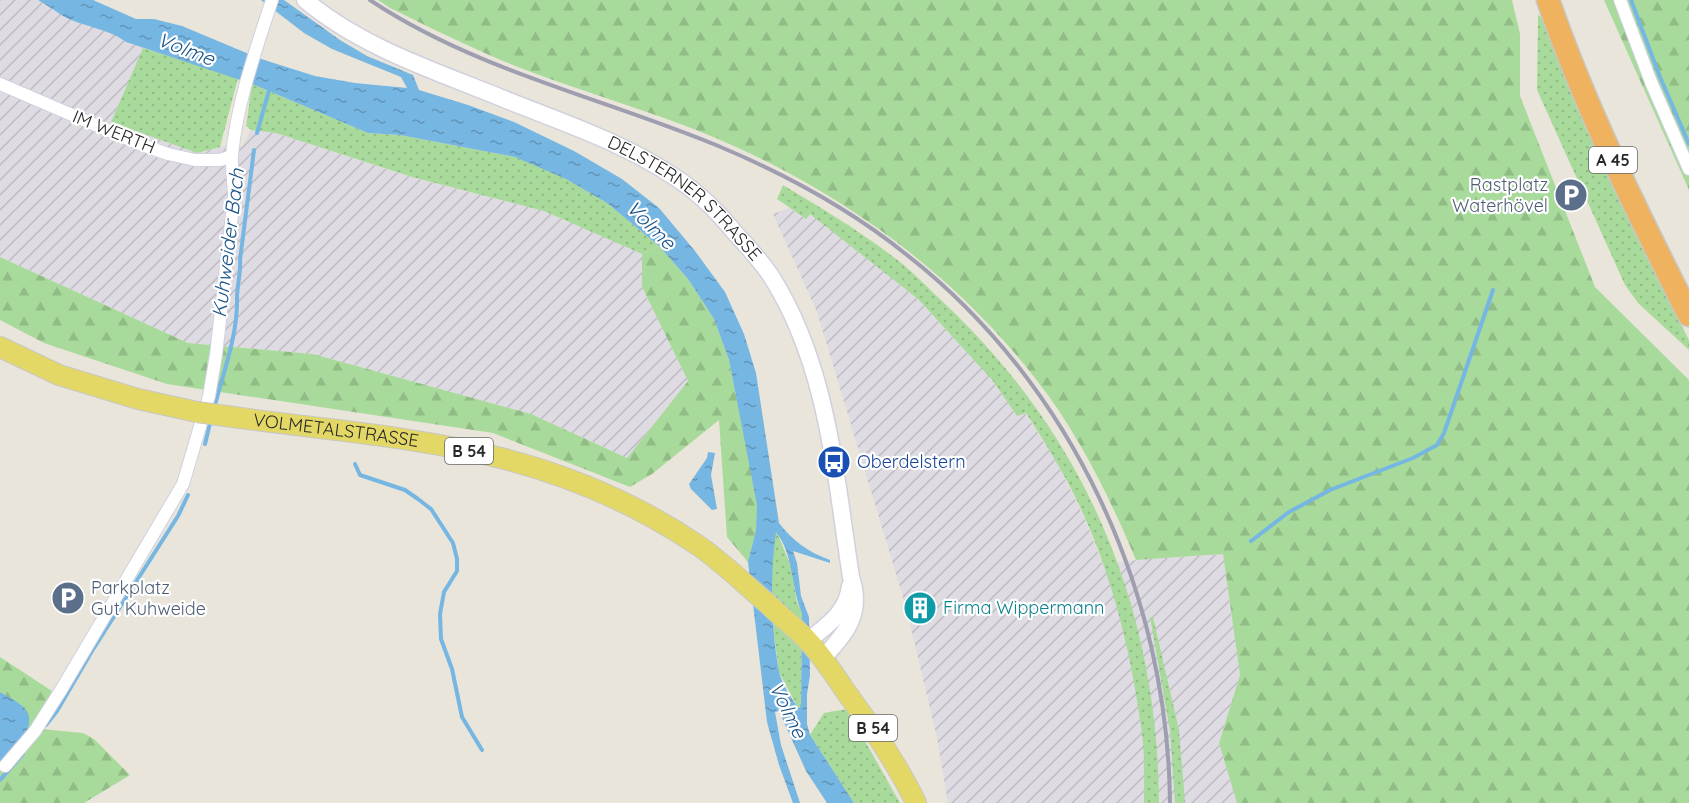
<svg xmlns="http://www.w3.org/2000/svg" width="1689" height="803" viewBox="0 0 1689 803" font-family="Quicksand,sans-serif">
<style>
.industrial{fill:url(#industrial-furrows)}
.grass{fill:url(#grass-dots)}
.forest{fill:url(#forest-firs)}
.water{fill:url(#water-ripples);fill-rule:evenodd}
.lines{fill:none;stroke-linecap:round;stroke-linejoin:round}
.stream{stroke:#76b6e2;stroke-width:4}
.street-casing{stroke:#d0d0df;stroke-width:14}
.secondary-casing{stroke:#d0d0df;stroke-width:19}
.primary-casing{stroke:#c7c7c7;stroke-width:22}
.highway-casing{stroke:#c7c7c7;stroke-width:25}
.street{stroke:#fff;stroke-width:12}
.secondary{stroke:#fff;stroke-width:16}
.primary{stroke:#e3d865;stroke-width:20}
.highway{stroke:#efb25f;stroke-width:22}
.rail{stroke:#9e9eb0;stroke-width:4}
.primary-bridge-casing{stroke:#c7c7c7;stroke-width:22;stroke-linecap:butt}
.primary-bridge{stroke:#e3d865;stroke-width:20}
.labels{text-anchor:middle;stroke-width:4.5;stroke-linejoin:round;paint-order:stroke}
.shield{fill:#fff;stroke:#686868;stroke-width:1.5}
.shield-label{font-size:16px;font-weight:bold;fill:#282828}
.street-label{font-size:18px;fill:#282828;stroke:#fff}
.service-label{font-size:18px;fill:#4e5e75;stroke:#fff;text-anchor:end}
.transit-label{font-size:18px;fill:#164399;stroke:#fff;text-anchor:start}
.culture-label{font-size:18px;fill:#0d838f;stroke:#fff;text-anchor:start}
.water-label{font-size:20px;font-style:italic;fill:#19538a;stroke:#fff}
</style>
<defs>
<pattern id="industrial-furrows" width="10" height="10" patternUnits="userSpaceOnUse" patternTransform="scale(1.5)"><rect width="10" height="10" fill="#dedbe2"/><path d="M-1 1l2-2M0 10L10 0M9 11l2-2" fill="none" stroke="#bebcc2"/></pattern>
<pattern id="grass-dots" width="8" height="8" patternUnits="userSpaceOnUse" patternTransform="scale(1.5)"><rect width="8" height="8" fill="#a8db9b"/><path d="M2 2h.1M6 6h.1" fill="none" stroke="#91bc86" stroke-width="1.8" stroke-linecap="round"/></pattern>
<pattern id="forest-firs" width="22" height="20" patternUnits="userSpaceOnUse" patternTransform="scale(1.5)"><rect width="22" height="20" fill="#a8db9b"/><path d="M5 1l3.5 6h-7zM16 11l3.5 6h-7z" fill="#91bc86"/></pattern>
<pattern id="water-ripples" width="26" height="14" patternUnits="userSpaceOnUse" patternTransform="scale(1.5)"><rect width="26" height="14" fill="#76b6e2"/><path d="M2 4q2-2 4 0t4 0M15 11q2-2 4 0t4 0" fill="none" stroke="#6194b7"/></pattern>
</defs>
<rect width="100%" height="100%" fill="#e9e5da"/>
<path class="industrial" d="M0 0H38L54 8 63 16 116 34 126 42 143 48 111 122 197 153 220 147 242 146 251 130 276 133 411 177 544 211 642 254V287L688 381 627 458 531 414 313 354 188 343 0 257Z
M789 208 806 219 810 213 918 299 993 381 1017 416 1025 413 1056 461 1085 519 1103 565 1136 560 1223 554 1240 675 1219 743 1237 803H948L937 738 906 607 817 312 773 214Z"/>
<path class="grass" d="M1538 15 1542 18 1587 131 1646 256 1689 340V350L1638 303 1625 285 1537 90Z
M143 48 238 78 220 147 197 153 111 122Z
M252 84 368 133 400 135 515 157 534 164 566 179 607 203 659 246 642 254 544 211 412 177 276 133 251 130 246 126Z
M783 185C823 209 863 233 900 262 915 274 929 289 943 302 1086 436 1158 608 1159 803H1144C1144 780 1145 757 1142 734 1130 640 1104 541 1055 460 1046 444 1036 429 1026 413L1017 416 993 381 918 299 810 214 806 219 777 199Z
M777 532 791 567 797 602 802 613 801 705 798 708 779 672 774 635 771 562 775 533Z
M1150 617H1153L1179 730 1185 803H1175L1170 731Z
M847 709 900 803H854L810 735 824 713Z"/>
<path class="forest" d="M378 0H1512L1520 34V96L1595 287 1689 380V803H1237L1219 743 1240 675 1223 554 1136 560C1113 505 1085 447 1050 398 966 282 849 195 718 139 657 113 593 95 531 72 483 54 437 31 390 8Z
M1604 0H1689V190Z
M659 246 688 279 714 319 729 360 758 505 756 530 748 562 727 537 719 420 652 474 630 487 493 433 167 384 44 343 0 320V257L188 343 313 354 531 414 627 458 688 381 642 287V254Z
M0 657 52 691 41 729 83 733 94 739 130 775 84 803H0V764L21 705 0 692Z"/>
<path class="water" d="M38 0H93L136 19H154L182 26 261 59 315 76 355 83 407 88 401 77 332 49 304 33 261 0H284L340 40 367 56 413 75 419 90 468 105 514 122 574 151 622 179 659 208 695 251 725 292 744 334 756 373 779 523C793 541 808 552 830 560V563L793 551 797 563 801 596 809 617 810 675 807 694V724L810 735 854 803H827L806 771 779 711 775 712 781 745 800 803H793L779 765 767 722 748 562 756 530 757 505 729 360 714 319 688 279 659 246 607 203 566 179 515 157 400 135 368 133 252 84 126 42C107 28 83 27 63 16 55 11 47 5 38 0ZM776 532C794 555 791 588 802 613L801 705 799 708C792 700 781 682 779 671 771 631 770 573 776 532Z
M708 452 715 453 711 475 717 509 712 510 691 489 689 484 707 458Z
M0 692C7 696 15 700 21 705 44 724 13 749 0 764Z"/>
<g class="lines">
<path class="stream" d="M1631 0 1660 77 1689 144
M257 133 270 87
M214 409C223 373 238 335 237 298 237 285 241 273 240 260L254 150
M205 444 211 419
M355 464 360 475 405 490 418 499 431 509 453 543 457 559V571L444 592 440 614 441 639 452 669 462 717 482 750
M1251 541 1289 512 1330 490 1413 458 1437 445 1444 433 1493 290
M46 725 57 711 92 651 178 516 188 495
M0 780 23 754"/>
<g class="street-casing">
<path id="street" d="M1620 0 1651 82 1689 169
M0 84 142 145 168 154 195 160H220L232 156
M5 766 35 731 61 690 183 484 209 396 216 355 234 197C234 183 231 168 232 155 237 102 256 50 272 0"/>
</g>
<g class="secondary-casing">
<g id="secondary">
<path id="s1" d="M305 0C362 48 436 71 504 99 561 122 620 141 673 176 697 191 718 212 736 234 748 247 761 261 771 276 828 366 835 474 851 577 863 613 847 632 823 658"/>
<path d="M808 641C827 625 847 613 850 586"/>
</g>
</g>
<g class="primary-casing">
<g id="primary">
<path d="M0 347 59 375 138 399 197 412"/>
<path id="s2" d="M219 415C314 429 412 435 505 459 574 477 640 506 699 546 723 563 746 585 768 604 781 617 796 628 808 641 823 657 834 674 846 692 872 727 897 763 916 803"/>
</g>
</g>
<g class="highway-casing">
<path id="highway" d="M1548 0C1586 109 1637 212 1689 315"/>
</g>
<use href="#street" class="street"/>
<use href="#secondary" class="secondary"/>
<use href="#primary" class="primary"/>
<use href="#highway" class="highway"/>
<path class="rail" d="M370 0C475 70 600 97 716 145 783 173 850 209 907 255 1073 385 1168 594 1170 803"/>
<g class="primary-bridge-casing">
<path id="primary-bridge" d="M197 412 219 415"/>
</g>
<use href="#primary-bridge" class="primary-bridge"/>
</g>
<defs>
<g id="parking-disc" transform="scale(1.725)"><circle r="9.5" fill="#5c6f8a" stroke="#fff"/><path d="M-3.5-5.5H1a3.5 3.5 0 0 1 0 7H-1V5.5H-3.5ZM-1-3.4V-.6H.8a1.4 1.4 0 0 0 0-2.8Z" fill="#fff"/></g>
<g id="bus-disc" transform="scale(1.725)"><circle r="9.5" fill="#1a4fb4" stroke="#fff"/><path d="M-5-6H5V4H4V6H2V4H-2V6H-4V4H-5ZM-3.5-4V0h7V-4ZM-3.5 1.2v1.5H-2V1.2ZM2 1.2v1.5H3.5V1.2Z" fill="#fff"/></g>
<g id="building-disc" transform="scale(1.725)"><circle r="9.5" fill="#0f9aa8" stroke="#fff"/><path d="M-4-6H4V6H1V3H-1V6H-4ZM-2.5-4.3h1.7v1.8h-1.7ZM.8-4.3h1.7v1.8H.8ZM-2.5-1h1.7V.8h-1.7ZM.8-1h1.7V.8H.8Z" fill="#fff"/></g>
</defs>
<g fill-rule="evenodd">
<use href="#parking-disc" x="1571" y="195"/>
<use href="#bus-disc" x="834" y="462"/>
<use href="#parking-disc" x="68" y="598"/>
<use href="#building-disc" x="920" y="608"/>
</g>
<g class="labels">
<g class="shield">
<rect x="1589" y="147" width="48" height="26" rx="4.5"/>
<rect x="445" y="438" width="48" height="26" rx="4.5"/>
<rect x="849" y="715" width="48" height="26" rx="4.5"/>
</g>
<g class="shield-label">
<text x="1613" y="166">A 45</text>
<text x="469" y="457">B 54</text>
<text x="873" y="734">B 54</text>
</g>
<g class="street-label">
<text transform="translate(114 132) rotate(22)" y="6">IM WERTH</text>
<text dy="6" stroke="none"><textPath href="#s1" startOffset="432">DELSTERNER STRASSE</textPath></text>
<text dy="6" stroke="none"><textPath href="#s2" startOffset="118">VOLMETALSTRASSE</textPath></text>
</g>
<g class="service-label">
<text x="1548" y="191">Rastplatz<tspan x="1548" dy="21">Waterhövel</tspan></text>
<text x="91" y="594" text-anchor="start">Parkplatz<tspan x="91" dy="21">Gut Kuhweide</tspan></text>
</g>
<g class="transit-label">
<text x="857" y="468">Oberdelstern</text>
</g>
<g class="culture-label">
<text x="943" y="614">Firma Wippermann</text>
</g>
<g class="water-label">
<text transform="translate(186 49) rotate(21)" y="7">Volme</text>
<text transform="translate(651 225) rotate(45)" y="7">Volme</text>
<text transform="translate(228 243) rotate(-83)" y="7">Kuhweider Bach</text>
<text transform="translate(788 710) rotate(64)" y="7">Volme</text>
</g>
</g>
</svg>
